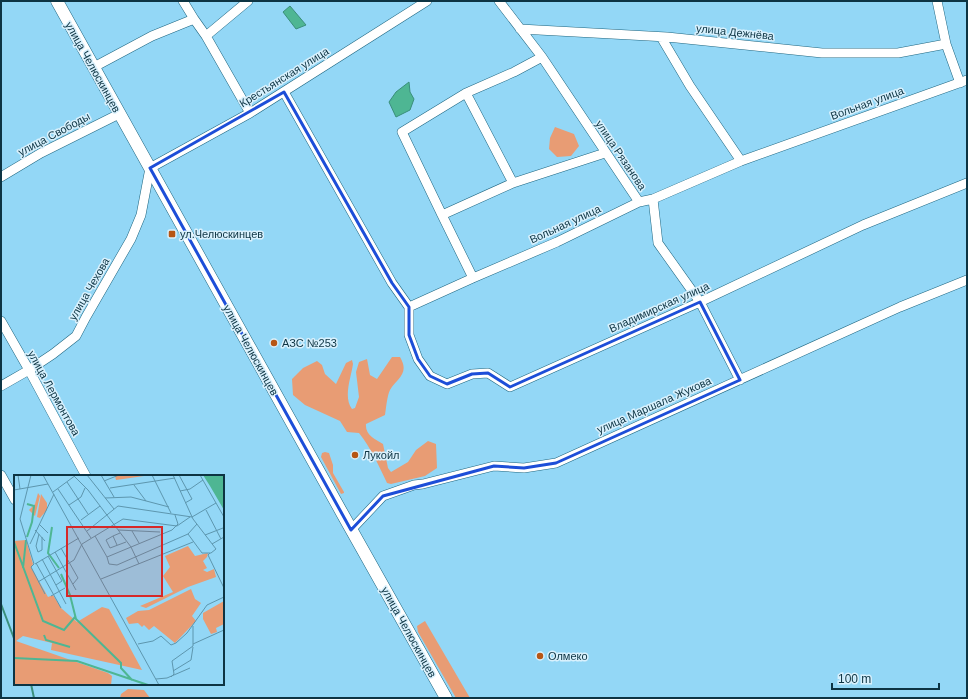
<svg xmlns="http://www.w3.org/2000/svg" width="968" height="699" viewBox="0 0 968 699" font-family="Helvetica,sans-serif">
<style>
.green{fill:#e89c74}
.water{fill:#4eb693;stroke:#3a8f7b}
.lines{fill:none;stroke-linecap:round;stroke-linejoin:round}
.stream{stroke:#3a8f7b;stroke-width:2}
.minor-casing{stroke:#1e6681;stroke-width:10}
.major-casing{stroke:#1e6681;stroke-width:13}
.minor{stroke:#fff;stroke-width:9}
.major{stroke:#fff;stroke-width:12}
.marked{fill:none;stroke:#1d4ed8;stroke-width:3;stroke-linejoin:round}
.poi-dot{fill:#b75615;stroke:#d9f1fd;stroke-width:1.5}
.labels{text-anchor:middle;stroke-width:3;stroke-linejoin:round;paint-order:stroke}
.street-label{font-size:11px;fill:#0d3443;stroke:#d9f1fd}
.poi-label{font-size:11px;fill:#0d3443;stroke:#d9f1fd;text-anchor:start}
.inset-river{fill:none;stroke:#4eb693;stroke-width:2}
.inset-road{fill:none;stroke:#5d96ae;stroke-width:1}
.view{fill:#d62828;fill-opacity:0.15;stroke:#d62828;stroke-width:2}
.inset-edge{fill:none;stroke:#0d3443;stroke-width:2}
</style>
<rect width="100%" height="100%" fill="#93d7f6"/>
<path class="green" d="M555 127 574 134 579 146 571 156 557 157 549 149 550 138Z
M392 357H400C410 374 397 378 390 390 387 396 386 409 385 415L366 424C365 435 375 439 383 444L388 468 391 472 408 462 416 450 428 441 436 444 437 468 425 476 391 484 387 483C379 466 371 448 359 433L347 432 340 421 305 405 293 395 292 379 303 368 317 361 322 365 325 374 336 384 346 363 352 360 353 364C351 378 343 397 352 409L355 408 359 397 356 372 359 362 367 359 370 375 377 379Z
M325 452 329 453 333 465V473L344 492V493L341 494 321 457 322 453Z
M425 621 470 698H456L418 632 417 626Z
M128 689 144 690 150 698H120L121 694Z"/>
<path class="water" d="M290 6 306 25 296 29 283 12Z
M409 82 410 92 414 99 410 110 396 117 389 102 396 92Z"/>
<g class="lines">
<path class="stream" d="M1 604 15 641
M31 684 34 698"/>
<g class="minor-casing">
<path id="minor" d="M183 1 194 19 206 36 250 113
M499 1 542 57 639 202 644 201
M937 1 946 44 960 83
M520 29 667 37 822 53H898L946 44
M206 36 248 1
M661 37 690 86 741 161
M94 67 152 36 194 19
M284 92 392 283 409 307 473 278 557 242 639 202 653 199 741 161 967 80
M466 93 402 132 442 215 513 183 605 153
M1 177 41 153 119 114
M513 183 466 93 514 72 542 57
M653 199 658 243 700 302 740 380
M442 215 473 278
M409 307V335L418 359 430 376 447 384 472 374 488 373 510 387 700 302 863 225 967 183
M1 321 29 370 86 476
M1 386 29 370 53 354 76 336 86 317 131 239 141 215 150 168 250 113 427 1
M1 475 15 500
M351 530 383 496 414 485 423 484 494 466 524 468 556 463 900 307 967 280"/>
</g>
<g class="major-casing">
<path id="major" d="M57 1 342 513 446 698"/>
</g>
<use href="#minor" class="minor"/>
<use href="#major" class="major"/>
</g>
<path class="marked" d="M284 92 392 283 409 307V335L418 359 430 376 447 384 472 374 488 373 510 387 700 302 740 380 556 463 524 468 494 466 383 496 351 530 150 168Z"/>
<g class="poi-dot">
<rect x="168" y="230" width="8" height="8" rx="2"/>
<circle cx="274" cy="343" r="4"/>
<circle cx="355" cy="455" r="4"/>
<circle cx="540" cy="656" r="4"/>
</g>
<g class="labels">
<g class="street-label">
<text transform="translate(735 32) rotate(6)" y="4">улица Дежнёва</text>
<text transform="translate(93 67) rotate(61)" y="4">улица Челюскинцев</text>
<text transform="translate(284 77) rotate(-32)" y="4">Крестьянская улица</text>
<text transform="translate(867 103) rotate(-20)" y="4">Вольная улица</text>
<text transform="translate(54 134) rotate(-28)" y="4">улица Свободы</text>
<text transform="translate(621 155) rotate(56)" y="4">улица Рязанова</text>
<text transform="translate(565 224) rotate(-25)" y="4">Вольная улица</text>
<text transform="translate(89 289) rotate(-60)" y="4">улица Чехова</text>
<text transform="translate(659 307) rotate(-24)" y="4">Владимирская улица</text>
<text transform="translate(251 350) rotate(61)" y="4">улица Челюскинцев</text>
<text transform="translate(54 393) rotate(61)" y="4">улица Лермонтова</text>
<text transform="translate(654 405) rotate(-24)" y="4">улица Маршала Жукова</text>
<text transform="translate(409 632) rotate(61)" y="4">улица Челюскинцев</text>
</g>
<g class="poi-label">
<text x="180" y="238">ул.Челюскинцев</text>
<text x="282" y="347">АЗС №253</text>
<text x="363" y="459">Лукойл</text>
<text x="548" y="660">Олмеко</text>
</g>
</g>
<g transform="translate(14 475)">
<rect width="210" height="210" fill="#93d7f6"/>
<path d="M106 0H137L102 5 101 1ZM24 18 26 21 21 41 15 35 21 29ZM27 19 33 28V35L26 43 23 42ZM12 65 19 89 17 92 34 122 39 120 47 133 63 147 88 132 95 134 128 195 37 175 38 168 9 161 2 166 94 198 98 201 97 210H0V66ZM174 71 181 81 194 78 193 82 189 86 193 93 189 95 193 97 200 94 202 102 174 112 132 133 126 131 159 117 149 101 156 92 151 81ZM177 114 181 124 187 128 178 141 182 146 161 168 140 151 135 155 130 150 128 152 124 148 115 149 112 143 124 136 135 135ZM210 126V149L202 153 203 157 197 159 189 144V138Z" fill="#e89c74"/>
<path d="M189 0H210V35L196 11Z" fill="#4eb693"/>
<path class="inset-river" d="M38 52 34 78 45 93M13 62 18 47 20 31 13 29M0 67 29 146 50 155 61 142M9 93 12 65M47 99 56 120 62 144 107 188V193L118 205M30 160 32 165 56 172M0 183 63 186 134 210"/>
<path class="inset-road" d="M4 0 6 14M17 0 6 44 20 89M29 0 145 210M73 0 100 34M87 0 100 22M138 0 157 38M165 0 178 24 171 28M186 0 210 42M60 1 74 15 117 72 125 89M90 6 105 0M53 7 74 39M120 10 132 26M96 13 161 3M44 14 77 63M0 15 34 9M166 16 176 14 189 5M39 17 62 0M91 23 117 22 155 32M55 30 67 22 71 13M192 35 207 64M67 45 86 31M25 49 34 58M21 55 31 66M104 55 146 57M73 56 104 31 178 42 202 28M118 56 125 68M25 59 22 71 24 77 28 75V62M174 59 183 49M191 60 209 53M81 61 93 82 158 55 164 49 161 40M99 61 92 65 96 73 112 67M16 69 40 19M198 69 210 62M103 70 99 61 106 58M47 73 64 103 59 109M41 77 62 115M196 78 194 80 210 113M34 81 48 106 42 110M93 82 95 89 103 90 174 59 188 78H197L202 74 179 44 159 0M28 84 52 129M22 88 47 133M20 89 17 92 31 119M21 89 65 63M87 104 179 67M24 107 60 85 68 69 109 44 163 51 176 42M37 121 51 113M124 169 139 166 147 161 157 170 162 168 173 158 193 130 210 122M179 169 210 155M159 196 177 185 179 172M157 202 160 199 158 186 179 171V151M142 204 153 203 176 193"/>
<path class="view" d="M53 52H148V121H53Z"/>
<rect width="210" height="210" class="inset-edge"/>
</g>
<rect width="968" height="699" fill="none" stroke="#0d3443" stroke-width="4"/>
<path d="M832 683v6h107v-6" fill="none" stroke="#0d3443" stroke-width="2"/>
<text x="838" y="683" font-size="12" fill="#0d3443" stroke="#d9f1fd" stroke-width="3" paint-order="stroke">100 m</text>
</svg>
